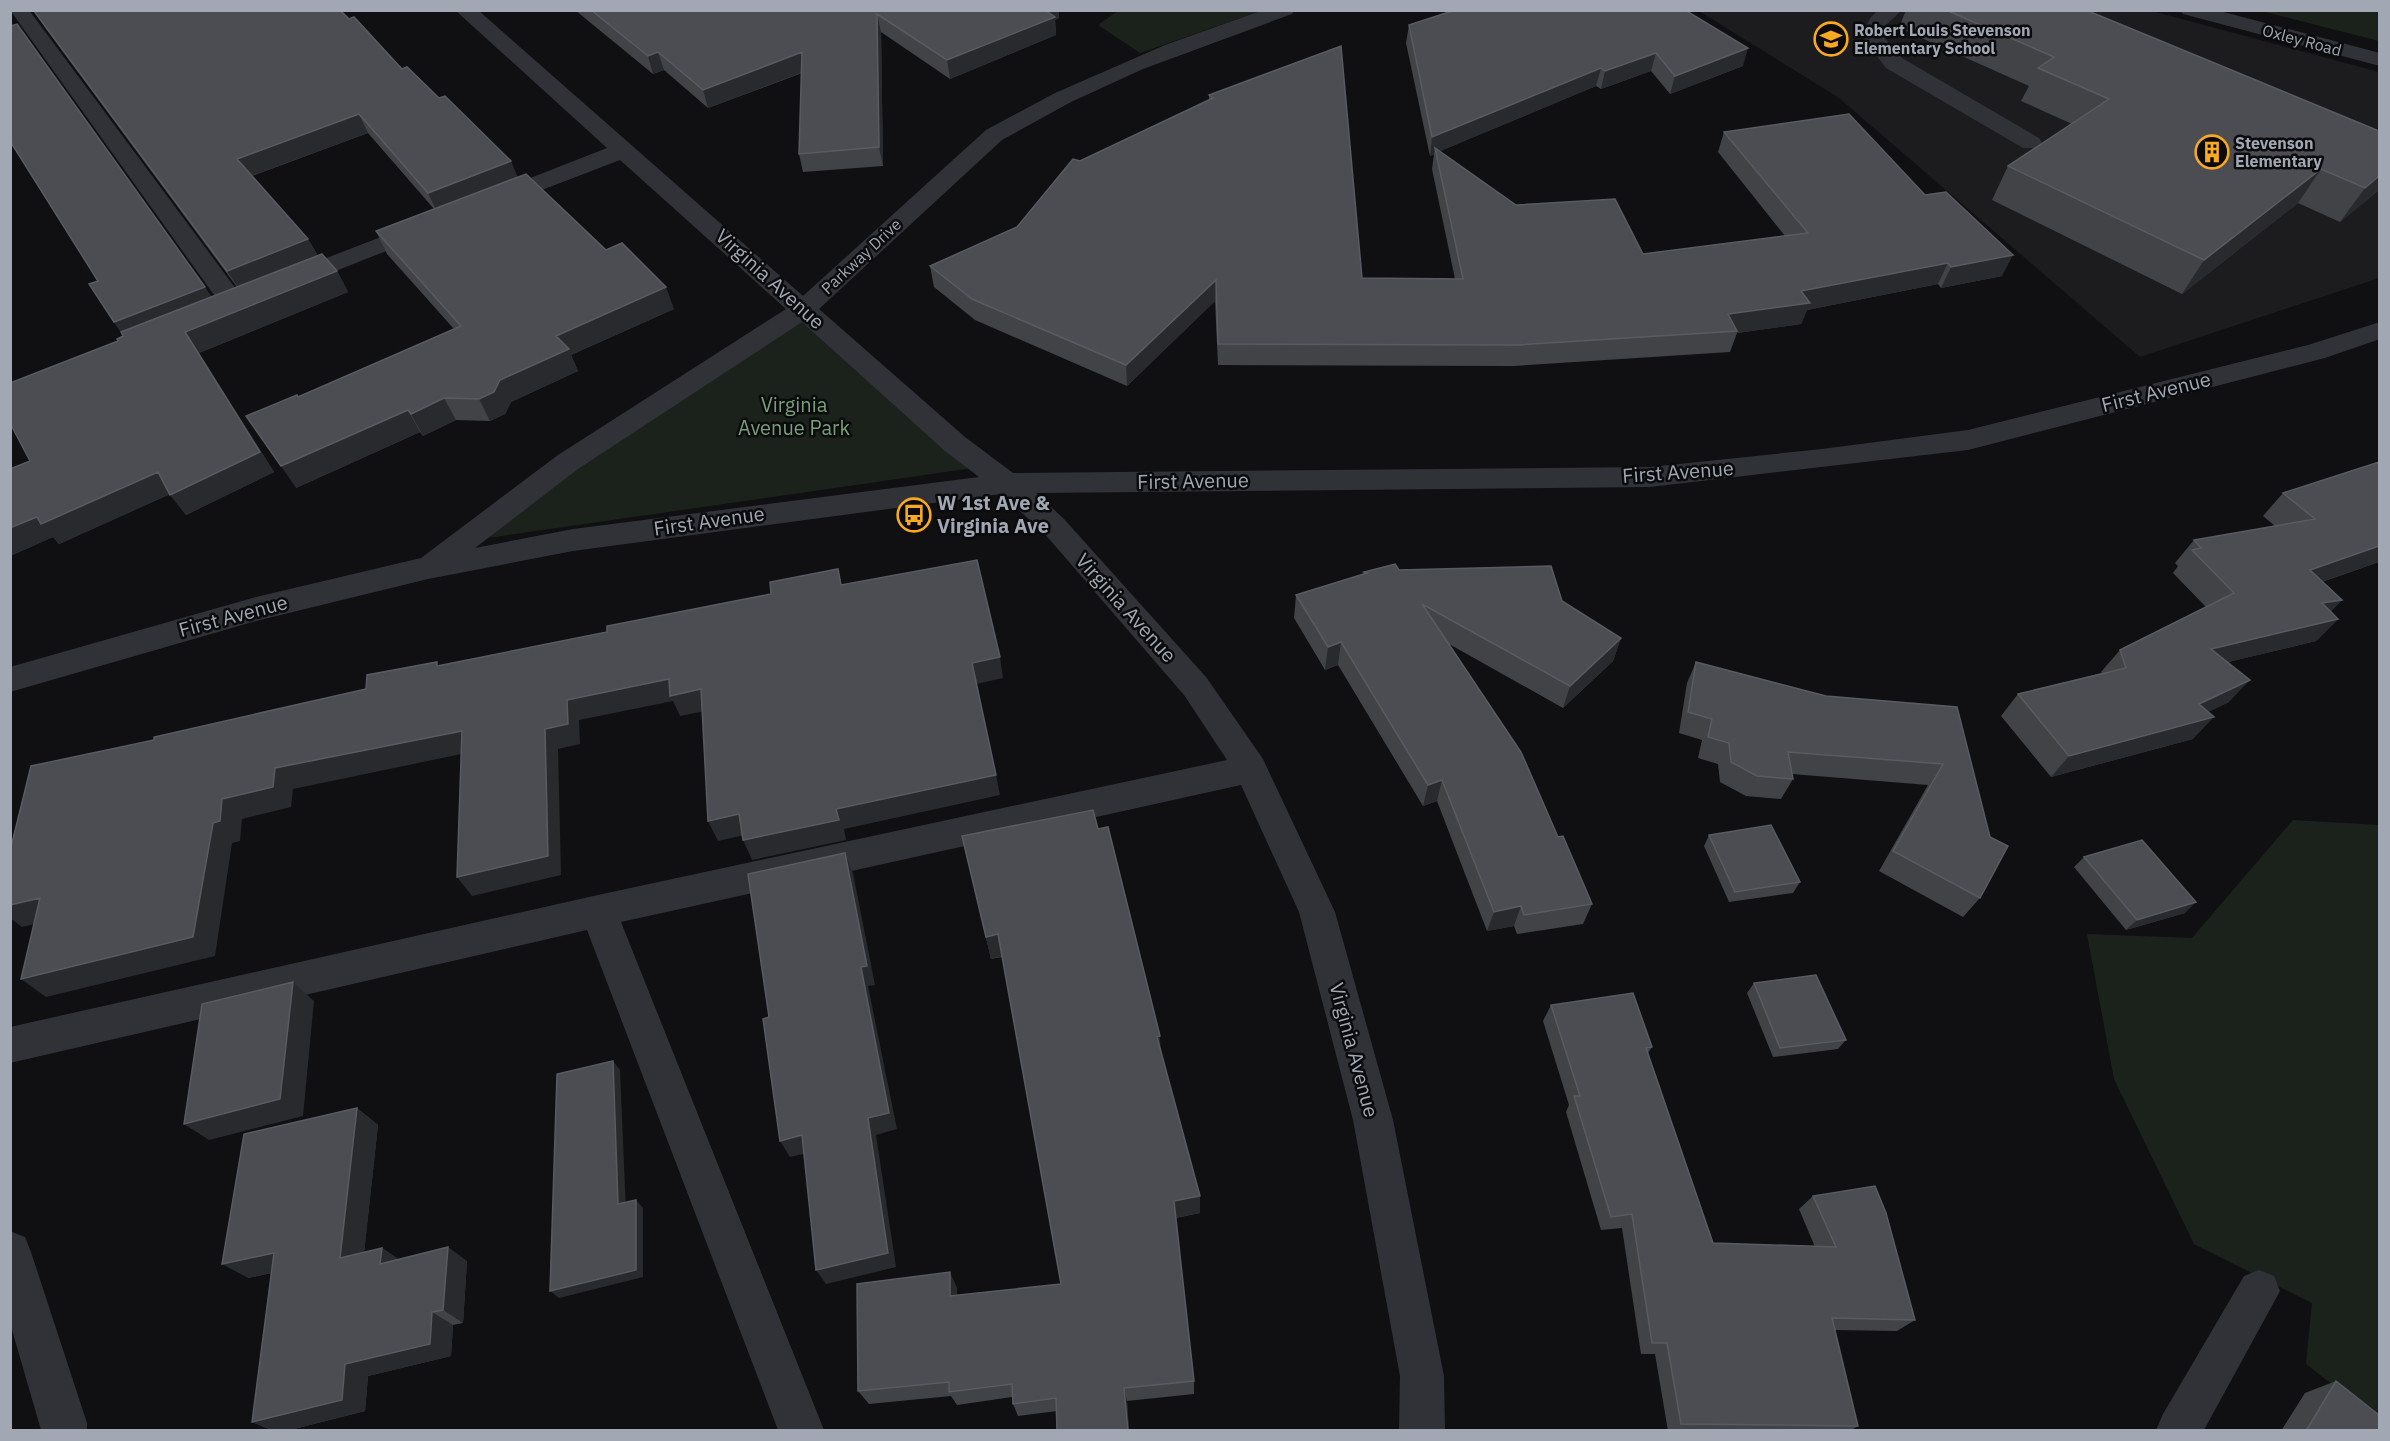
<svg xmlns="http://www.w3.org/2000/svg" width="2390" height="1441" viewBox="0 0 2390 1441" font-family="'IBM Plex Sans',sans-serif">
<style>
.built{fill:#1c1c1f}
.green{fill:#1b221b}
.lines{fill:none;stroke-linecap:round;stroke-linejoin:round}
.minor{fill:#313237;fill-rule:evenodd}
.wall{fill:#414347}
.shaded-wall{fill:#292a2d}
.building{fill:#4c4d53;stroke:#595b62;stroke-width:1.5}
.labels{text-anchor:middle;stroke-width:5;stroke-linejoin:round;paint-order:stroke}
.far-poi-label{font-size:16px;font-weight:bold;fill:#a1a7b3;stroke:#0b0b0d;text-anchor:start}
.far-street-label{font-size:16px;fill:#a1a7b3;stroke:#0b0b0d}
.street-label{font-size:20px;fill:#a1a7b3;stroke:#0b0b0d}
.park-label{font-size:20px;fill:#779f78;stroke:#0b0b0d}
.poi-label{font-size:20px;font-weight:bold;fill:#a1a7b3;stroke:#0b0b0d;text-anchor:start}
</style>
<rect width="100%" height="100%" fill="#101012"/>
<path class="built" d="M1699 11H2152L2379 72V278L2140 357 1839 98Z"/>
<path class="green" d="M1119 10H1260V11L1140 53 1098 25Z
M2261 11H2379V41Z
M802 319 973 468 488 538 584 459Z
M2293 820 2379 825V1421L2306 1364 2312 1303 2194 1244 2114 1079 2087 934 2192 938Z"/>
<g class="lines">
<path class="minor" d="M10 10H29L242 297 246 303 242 309 233 311 224 309Z
M455 10H478L803 296 986 130 1055 93 1165 45 1263 10H1295L1292 14 1143 69 1071 102 1002 140 819 309 965 437 1013 473 1650 467 1822 449 1968 430 2308 345 2380 322V339L2325 358 1968 450 1650 487 1036 493 1064 519 1206 677 1263 759 1335 912 1393 1120 1444 1376 1445 1430H1399L1400 1376 1353 1120 1299 912 1241 785 621 922 824 1430H778L587 930 10 1063V1027L598 895 1227 760 1184 695 1044 533 1001 494 573 551 428 579 256 621 10 692V667L256 597 421 558 558 455 786 309 620 160 503 205H487L483 200 487 195 607 148ZM802 322 945 451 979 477 573 529 475 548 578 469Z
M1878 10H1902L1887 24 1882 35 1902 58 2039 138 2042 143 2039 148H2023L1886 68 1861 35 1871 17Z
M2180 10H2216L2380 53V66L2183 14Z
M425 220 434 222 437 227 434 232 298 286 289 289 280 286 276 281 280 276Z
M10 1231 25 1237 31 1252 87 1423V1430H41L10 1323Z
M2259 1270 2274 1276 2280 1291 2204 1430H2156L2163 1414 2244 1276Z"/>
</g>
<path class="wall" d="M575 10H1059V18L1055 20 1056 35 950 79 881 32 883 166 803 172 799 154 802 73 708 108 664 70 653 74Z
M1455 10 1743 66 1670 94 1651 71 1601 89 1596 86 1440 151 1516 205 1643 254 1785 236 1718 152 1724 132 2002 276 1941 288 1938 284 1807 310 1801 324 1737 333 1730 352 1513 366 1218 365 1215 301 1127 386 975 320 934 287 930 266 1017 227 1080 161 1209 100V95L1341 46 1362 278 1455 279 1432 169 1434 154 1430 156 1406 43 1409 25Z
M1906 10H2086L2379 190 2340 222 2298 203 2182 294 1992 200 2008 166 2072 124 2021 101 2029 86 1899 28Z
M34 11 402 69 518 177 606 250 674 309 571 355 578 371 511 402 505 414 490 421 456 420 423 436 420 432 296 488 298 397 454 329 387 254 376 231 434 209 368 133 252 176 308 239 318 256 337 271 348 292 199 353 274 472 186 515 170 494 59 544 53 537 10 556V469L30 461 118 341 123 336 121 332 114 322 212 297 237 287 46 29Z
M2379 462V562L2322 582 2342 600 2331 611 2338 619 2316 641 2228 662 2229 702 2208 712 2193 739 2051 777 2001 716 2018 694 2102 673 2101 672 2120 650 2206 607 2173 573 2178 566 2175 563 2194 540 2275 526 2263 516 2283 493Z
M1399 570 1562 601 1621 638 1613 661 1563 708 1449 644 1558 837 1592 904 1583 924 1517 934 1514 926 1487 931 1437 801 1423 806 1338 665 1325 670 1294 618 1296 595 1363 574 1364 572Z
M1696 662 1826 696 1957 707 1980 898 1963 917 1879 871 1928 785 1792 774 1793 779 1781 799 1746 796 1720 782 1718 764 1698 758 1702 740 1679 733 1687 683Z
M1709 835 1800 882 1793 893 1729 902 1704 846Z
M962 836 1160 1049 1200 1196V1213L1176 1218 1194 1381V1394L1127 1401 1129 1431H1057V1411L1018 1416 1013 1404 1012 1397 957 1405 951 1396 869 1404 858 1391 957 1288V1295L1061 1284 1002 957 991 959Z
M2084 857 2185 913 2126 930 2074 867Z
M1754 983 1846 1040 1838 1049 1773 1057 1747 993Z
M1551 1005 1652 1047 1648 1053 1713 1243 1815 1247 1799 1209 1813 1196 1915 1320 1897 1331 1835 1330 1858 1426 1850 1431H1668L1655 1354H1641L1622 1228 1601 1230 1566 1112 1569 1105 1543 1021Z
M357 1108 378 1125 364 1252 382 1248 399 1260 467 1261 463 1323 453 1325 451 1356 368 1376 365 1411 286 1431H274L252 1422 272 1273 248 1278Z
M2336 1381 2379 1431H2281L2305 1393Z"/>
<path class="shaded-wall" d="M1040 10H1059V18L1055 20 1056 35 950 79 947 60Z
M877 14 881 32 883 166 879 147Z
M1748 48 1743 66 1670 94 1675 76Z
M658 52 664 70 653 74 648 56Z
M802 52 806 71 708 108 703 90Z
M1656 53 1651 71 1601 89 1605 71Z
M1601 68 1596 86 1436 153 1435 148 1434 154 1430 156 1432 137Z
M359 114 368 133 248 177 237 159Z
M511 161 519 180 437 212 428 193Z
M2321 169 2298 203 2182 294 2204 260Z
M2379 176V190L2340 222 2365 188Z
M308 239 319 258 239 289 227 271Z
M2013 255 2002 276 1941 288 1951 267Z
M1948 263 1938 284 1807 310 1801 324 1737 333V331L1728 314 1801 291Z
M337 271 348 292 199 353 274 472 186 515 170 495 185 332Z
M1216 280 1215 301 1127 386 1126 365Z
M205 287 213 299 123 334 114 322Z
M666 287 674 309 571 355 578 371 511 402 505 414 490 421 479 399 500 380 556 336Z
M444 398 456 420 423 436 411 414Z
M408 410 420 432 296 488 281 466Z
M158 472 173 493 59 544 53 537 10 556V528L37 517Z
M2379 546V562L2289 593 2310 570Z
M2342 600 2320 622 2322 603Z
M2338 619 2316 641 2191 671 2211 649Z
M1621 638 1613 661 1563 708 1570 686Z
M1341 642 1338 665 1325 670 1328 647Z
M1000 657 1003 678 976 684 972 663Z
M669 679 701 689 710 710 680 716 673 701 579 720 580 744 558 749 561 875 472 896 457 877 545 729 567 700Z
M2250 680 2229 702 2179 726 2199 704Z
M2214 717 2193 739 2051 777 2069 756Z
M462 731 476 751 293 789 291 807 242 819 240 841 232 843 215 956 46 997 21 979 222 799 275 768Z
M996 775 1000 795 844 829 846 840 752 860 743 840 836 809Z
M1442 780 1437 801 1423 806 1428 785Z
M739 814 749 834 718 841 708 821Z
M845 853 853 873 875 985 868 986 897 1129 876 1135 896 1267 826 1284 816 1270 868 1118 861 967Z
M40 898 64 917 22 927 10 918V905Z
M2196 902 2185 913 2126 930 2137 920Z
M1521 906 1514 926 1487 931 1494 912Z
M998 934 1003 956 991 959 986 937Z
M293 982 314 1001 303 1116 209 1140 184 1124Z
M1160 1036 1161 1057 1157 1037Z
M613 1061 620 1070 626 1212 618 1204Z
M357 1108 378 1125 362 1272 340 1258Z
M802 1135 812 1152 790 1157 780 1141Z
M1200 1196V1213L1174 1218V1201Z
M636 1200 643 1208V1277L559 1298 550 1291Z
M448 1247 467 1261 463 1323 443 1310Z
M382 1248 403 1262 380 1264Z
M274 1253 298 1267 248 1278 222 1264Z
M950 1272 957 1288V1311L950 1296Z
M432 1312 453 1325 451 1356 368 1376 365 1411 286 1431H274L252 1422 345 1364Z
M1124 1388 1127 1401 1129 1431H1128Z"/>
<path class="building" d="M35 10H340L349 19 354 17 402 69 407 67 439 98 445 96 511 161 428 193 359 114 237 159 308 239 227 271 34 11Z
M591 10H1045L1055 17 947 60 877 14 879 147 799 154 802 52 703 90 658 52 648 56Z
M1455 10H1685L1748 48 1675 76 1656 53 1605 71 1601 68 1432 137 1409 25Z
M1946 10H2086L2379 131V176L2365 188 2321 169 2204 260 2008 166 2109 99 2038 68 2054 57Z
M17 24 205 287 114 322 89 284 98 281 10 141V26Z
M1341 46 1362 278 1463 279 1435 148 1516 205 1615 199 1643 254 1808 233 1724 132 1849 114 1925 195 1946 192 2013 255 1951 267 1948 263 1801 291 1810 303 1728 314 1737 331 1518 345 1218 344 1216 280 1126 365 972 299 930 266 1017 227 1073 159 1080 161 1213 98 1209 95Z
M526 174 606 250 622 243 666 287 556 336 569 349 500 380 494 392 479 399 444 398 411 414 408 410 281 466 246 416 297 395 298 397 461 326 376 231Z
M322 254 337 271 185 332 260 452 170 495 158 472 41 524 37 517 10 528V469L30 461 10 423V383L118 341 117 339 123 336 121 332Z
M2379 462V546L2310 570 2342 600 2322 603 2338 619 2211 649 2250 680 2199 704 2214 717 2069 756 2018 694 2126 668 2120 650 2234 593 2192 550 2201 548 2194 540 2315 519 2283 493Z
M977 560 1000 657 972 663 996 775 836 809 839 820 743 840 739 814 708 821 701 689 670 696 669 679 567 700 568 724 545 729 548 856 457 877 462 731 275 768 273 787 222 799 220 821 213 823 193 937 21 979 40 898 10 905V851L31 766 154 740V737L366 689 367 675 437 662V666L607 632V626L771 594 770 582 838 569 841 585Z
M1395 564 1399 570 1551 566 1562 601 1621 638 1570 686 1422 604 1521 752 1558 837 1563 836 1592 904 1524 915 1521 906 1494 912 1442 780 1428 785 1341 642 1328 647 1296 595 1367 573 1364 572Z
M1696 662 1826 696 1957 707 1990 837 2008 846 1980 898 1893 851 1943 764 1788 752 1793 779 1757 776 1731 762 1729 743 1708 737 1712 719 1688 712Z
M1093 810 1098 829 1108 827 1160 1036 1157 1037 1200 1196 1174 1201 1194 1381 1124 1388 1128 1431H1057L1056 1398 1013 1404 1012 1384 949 1392V1382L858 1391 857 1284 950 1272V1296L1061 1284 998 934 986 937 962 836Z
M1771 825 1800 882 1735 892 1709 835Z
M2142 840 2196 902 2137 920 2084 857Z
M845 853 867 966 861 967 889 1113 868 1118 888 1253 816 1270 802 1135 780 1141 763 1019 769 1017 748 874Z
M1816 975 1846 1040 1780 1048 1754 983Z
M293 982 280 1099 184 1124 202 1004Z
M1633 993 1652 1047 1646 1048 1713 1243 1836 1247 1813 1196 1875 1186 1886 1213 1915 1320 1832 1318 1858 1426 1681 1424 1667 1343H1652L1632 1214 1611 1217 1574 1096H1580L1551 1005Z
M613 1061 618 1204 636 1200V1270L550 1291 557 1074Z
M357 1108 340 1258 382 1248 380 1264 448 1247 443 1310 432 1312 430 1344 345 1364 342 1400 252 1422 274 1253 222 1264 244 1134Z
M2336 1381 2379 1415V1431H2306Z"/>
<defs>
<g id="school-ring" transform="scale(1.725)"><circle r="9.5" fill="#0b0b0d" stroke="#f8a922" stroke-width="1.5"/><path d="M0-5L7-2L0 1L-7-2ZM-4 1L0 2.5L4 1V4Q0 6-4 4Z" fill="#f8a922"/></g>
<g id="building-ring" transform="scale(1.725)"><circle r="9.5" fill="#0b0b0d" stroke="#f8a922" stroke-width="1.5"/><path d="M-4-6H4V6H1V3H-1V6H-4ZM-2.5-4.3h1.7v1.8h-1.7ZM.8-4.3h1.7v1.8H.8ZM-2.5-1h1.7V.8h-1.7ZM.8-1h1.7V.8H.8Z" fill="#f8a922"/></g>
<g id="bus-ring" transform="scale(1.725)"><circle r="9.5" fill="#0b0b0d" stroke="#f8a922" stroke-width="1.5"/><path d="M-5-6H5V4H4V6H2V4H-2V6H-4V4H-5ZM-3.5-4V0h7V-4ZM-3.5 1.2v1.5H-2V1.2ZM2 1.2v1.5H3.5V1.2Z" fill="#f8a922"/></g>
</defs>
<g fill-rule="evenodd">
<use href="#school-ring" x="1831" y="39"/>
<use href="#building-ring" x="2212" y="152"/>
<use href="#bus-ring" x="914" y="515"/>
</g>
<g class="labels">
<g class="far-poi-label">
<text x="1854" y="36">Robert Louis Stevenson<tspan x="1854" dy="18">Elementary School</tspan></text>
<text x="2235" y="149">Stevenson<tspan x="2235" dy="18">Elementary</tspan></text>
</g>
<g class="far-street-label">
<text transform="translate(2302 40) rotate(15)" y="6">Oxley Road</text>
<text transform="translate(861 256) rotate(-43)" y="6">Parkway Drive</text>
</g>
<g class="street-label">
<text transform="translate(770 279) rotate(42)" y="7">Virginia Avenue</text>
<text transform="translate(2156 392) rotate(-14)" y="7">First Avenue</text>
<text transform="translate(1678 472) rotate(-4)" y="7">First Avenue</text>
<text transform="translate(1193 481) rotate(-1)" y="7">First Avenue</text>
<text transform="translate(709 521) rotate(-8)" y="7">First Avenue</text>
<text transform="translate(1126 608) rotate(48)" y="7">Virginia Avenue</text>
<text transform="translate(233 616) rotate(-15)" y="7">First Avenue</text>
<text transform="translate(1354 1050) rotate(75)" y="7">Virginia Avenue</text>
</g>
<g class="park-label">
<text x="794" y="412">Virginia<tspan x="794" dy="23">Avenue Park</tspan></text>
</g>
<g class="poi-label">
<text x="937" y="510">W 1st Ave &amp;<tspan x="937" dy="23">Virginia Ave</tspan></text>
</g>
</g>
<rect width="2390" height="1441" fill="none" stroke="#a1a7b3" stroke-width="24"/>
</svg>
